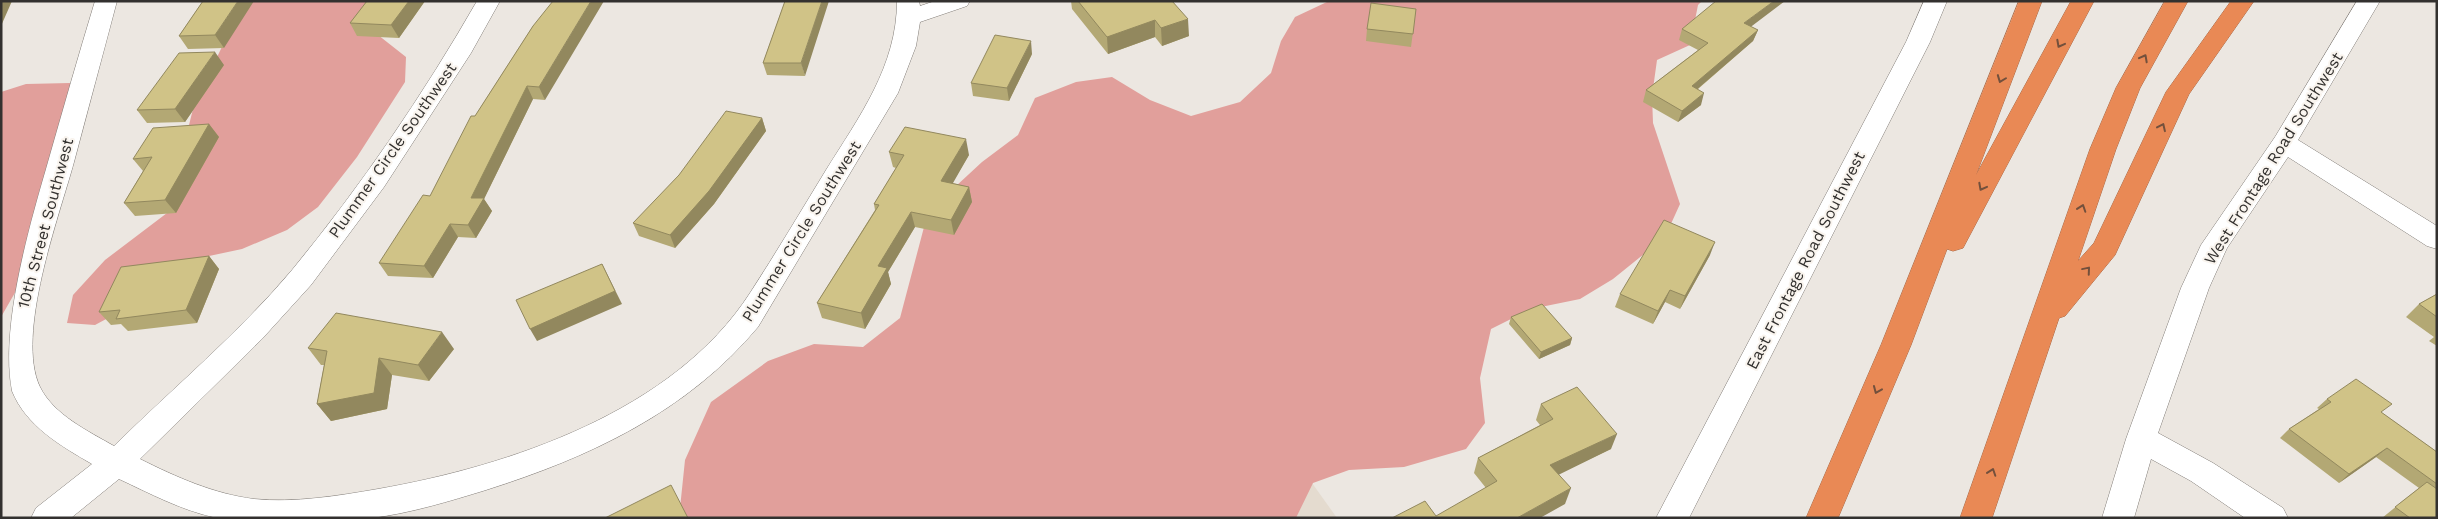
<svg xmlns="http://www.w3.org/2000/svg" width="2438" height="519" viewBox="0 0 2438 519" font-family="'Work Sans',sans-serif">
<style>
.built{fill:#e4dbcf}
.forest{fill:#e19f9b}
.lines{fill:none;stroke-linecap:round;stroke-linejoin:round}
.minor-casing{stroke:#827d78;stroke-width:1}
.highway-casing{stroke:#a96a48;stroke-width:1}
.minor{fill:#fff;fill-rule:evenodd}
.highway{fill:#e98955;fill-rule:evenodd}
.wall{fill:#b3a874}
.shaded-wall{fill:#92885e}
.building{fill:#d0c387;stroke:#92885e}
.oneway{stroke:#73503c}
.labels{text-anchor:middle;stroke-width:4;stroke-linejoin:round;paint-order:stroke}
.street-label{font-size:16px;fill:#33312f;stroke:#f9f4ee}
</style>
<rect width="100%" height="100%" fill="#ece7e1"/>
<path class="built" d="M1312 483 1337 518H1296Z"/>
<path class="forest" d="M244 1H367L359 20 406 57 405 82 357 157 318 207 287 230 242 249 195 259 149 296 95 325 67 323 73 295 105 260 167 213 194 105Z
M1329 1H1702L1698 5 1690 45 1657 60 1652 96 1653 123 1680 204 1665 237 1613 279 1580 299 1531 309 1491 329 1480 378 1485 423 1466 449 1404 467 1349 470 1313 483 1296 518H679L685 460 711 402 768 361 814 344 863 347 900 318 928 212 982 162 1018 135 1035 98 1076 82 1112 77 1150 100 1191 116 1240 102 1271 73 1281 41 1295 17Z
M70 83 82 121 51 230 1 317V92L26 84Z"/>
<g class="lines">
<g class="minor-casing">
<path id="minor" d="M95 1H117C103 55 88 108 74 162 59 217 15 335 40 387 54 415 88 431 114 446 173 388 239 333 292 270 361 186 423 95 477 1H500L471 53 384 187 311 285 262 339 140 459C176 477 214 494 254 499 294 503 338 496 378 489 510 466 674 411 750 293 776 253 801 211 826 170 859 117 897 66 897 1H919L920 6 935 1H970L967 6 920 22 916 46 898 93 758 327C687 412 590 457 486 490 450 501 411 513 372 518 345 519 316 518 289 518 268 518 233 519 213 517 181 510 149 493 119 479L71 518H31L36 508 92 464C61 446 26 426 12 391 0 329 28 231 46 169 62 113 78 57 95 1Z
M1924 1H1947L1930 42 1689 518H1656L1906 42Z
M2357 1H2380L2298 140 2437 226V249L2427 246 2288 157 2227 248 2209 288 2158 433 2213 463 2283 508 2288 518H2245L2191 481 2151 459 2134 518H2102L2126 439 2181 288 2201 245 2275 137Z"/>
</g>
<g class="highway-casing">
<path id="highway" d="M2019 1H2042L1976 175 2071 1H2094L1963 248 1953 251 1947 249 1911 345 1838 518H1806L1881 345Z
M2165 1H2188L2140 88 2116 149 2078 261 2094 243 2166 92 2231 1H2254L2189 94 2115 255 2065 316 2059 318 1992 518H1960L2090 149 2116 88Z"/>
</g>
<use href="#minor" class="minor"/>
<use href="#highway" class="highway"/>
</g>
<path class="wall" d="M203 1 224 48 188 49 179 36Z
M367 1H425L399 38 357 36 350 23Z
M785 1 805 76 767 75 763 63Z
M1071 1H1172L1189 36 1162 46 1155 37 1108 54 1072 9Z
M1416 9 1411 47 1366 41 1367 29Z
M533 26 545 100 533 99 484 199 492 211 476 238 458 237 433 278 388 276 379 263 430 196 475 116Z
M1751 27 1758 30 1753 41 1698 89 1701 105 1678 122 1643 102 1646 90 1698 50 1679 40 1682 29Z
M1032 54 1009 101 973 96 971 83Z
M224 65 185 122 147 123 137 110Z
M762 118 766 131 714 204 675 248 639 236 633 223Z
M209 124 219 137 176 213 135 216 124 203 143 171 133 159Z
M889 152 969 155 952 183 969 187 972 202 954 235 915 227 888 272 891 284 865 329 822 318 817 303 875 210 874 204 896 168 893 167Z
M1710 255 1680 309 1665 302 1653 324 1615 307 1620 294Z
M209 256 219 269 197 323 128 331 121 324 111 325 99 312Z
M2437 294V346L2429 341 2434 337 2406 317 2419 304Z
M1511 317 1572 338 1570 345 1539 359 1509 324Z
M308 348 454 349 429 381 392 375 387 409 331 421 317 404 324 365H321Z
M2327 399 2382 413 2437 452V518H2382L2419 488 2376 457 2339 483 2280 438 2289 429 2319 409 2317 408Z
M1541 404 1611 449 1558 474 1565 504 1486 488 1474 473 1478 458 1540 425 1536 420Z"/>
<path class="shaded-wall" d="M1 1H12L1 26Z
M238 1H254L224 48 215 35Z
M409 1H425L399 38 391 25Z
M591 1H604L545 100 539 87Z
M822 1H829L805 76 801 63Z
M1774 1H1785L1740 35 1744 23Z
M1188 19 1189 36 1162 46 1161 28Z
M1155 20V37L1108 54 1107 37Z
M1758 30 1753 41 1688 97 1692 86Z
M1031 41 1032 54 1009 101 1007 88Z
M215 52 224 65 185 122 175 109Z
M527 86 533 99 484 199 492 211 476 238 468 225 471 198Z
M1704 93 1701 105 1678 122 1682 111Z
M762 118 766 131 714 204 675 248 670 235Z
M209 124 219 137 176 213 165 200Z
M966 139 969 155 945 197 941 181Z
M969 187 972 202 954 235 951 220Z
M911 212 915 227 888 272 891 284 865 329 861 313 878 266Z
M450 224 458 237 433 278 424 266Z
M1715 242 1710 255 1680 309 1685 296Z
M209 256 219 269 197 323 186 310Z
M602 264 622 304 537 341 530 329Z
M1670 290 1665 302 1653 324 1658 311Z
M442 332 454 349 429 381 418 365Z
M1572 338 1570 345 1539 359 1541 352Z
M379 358 392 375 387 409 331 421 317 404Z
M1617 434 1611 449 1546 481 1550 465Z
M2387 448 2376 457 2339 483 2349 474Z
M1571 488 1565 504 1540 518H1517Z"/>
<path class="building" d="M203 1H238L215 35 179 36Z
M367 1H409L391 25 350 23Z
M553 1H591L539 87 527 86 471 198H484L468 225 450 224 424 266 379 263 423 195 430 196 471 116H475L533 26Z
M785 1H822L801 63H763Z
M1078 1H1172L1188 19 1161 28 1155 20 1107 37Z
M1716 1H1774L1744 23 1758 30 1692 86 1704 93 1682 111 1646 90 1708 43 1682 29Z
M1371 3 1416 9 1413 34 1367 29Z
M995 35 1031 41 1007 88 971 83Z
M215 52 175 109 137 110 179 53Z
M726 111 762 118 709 191 670 235 633 223 679 175Z
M209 124 165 200 124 203 152 157 133 159 153 128Z
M905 127 966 139 941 181 969 187 951 220 911 212 878 266 887 268 861 313 817 303 879 205 874 204 904 155 889 152Z
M1664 220 1715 242 1685 296 1670 290 1658 311 1620 294Z
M209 256 186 310 116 319 120 310 99 312 121 267Z
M602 264 615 291 530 329 516 300Z
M2437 294V317L2419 304Z
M1542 304 1572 338 1541 352 1511 317Z
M336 313 442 332 418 365 379 358 374 393 317 404 327 351 308 348Z
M2356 379 2392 404 2381 412 2437 452V484L2387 448 2349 474 2289 429 2331 402 2327 399Z
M1577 387 1617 434 1550 465 1571 488 1517 518H1392L1425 501 1436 516 1497 481 1478 458 1553 419 1541 404Z
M2427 482 2437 489V518H2410L2395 507Z
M671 485 688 518H605Z"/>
<defs><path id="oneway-chevron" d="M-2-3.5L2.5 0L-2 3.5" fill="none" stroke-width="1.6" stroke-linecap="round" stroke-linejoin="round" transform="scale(1.25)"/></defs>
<g class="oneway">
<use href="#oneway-chevron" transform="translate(2060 44) rotate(118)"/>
<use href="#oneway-chevron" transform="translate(2144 58) rotate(-62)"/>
<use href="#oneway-chevron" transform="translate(2001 79) rotate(111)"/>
<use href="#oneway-chevron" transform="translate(2162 127) rotate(-65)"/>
<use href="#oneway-chevron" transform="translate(1982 187) rotate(118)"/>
<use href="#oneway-chevron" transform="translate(2082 208) rotate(-71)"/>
<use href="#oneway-chevron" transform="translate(2087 270) rotate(-50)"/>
<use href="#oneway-chevron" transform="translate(1877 390) rotate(113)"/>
<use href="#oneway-chevron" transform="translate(1992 472) rotate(-71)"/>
</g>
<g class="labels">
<g class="street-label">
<text transform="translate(392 150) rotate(-55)" y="6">Plummer Circle Southwest</text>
<text transform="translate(2273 158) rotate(-58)" y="6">West Frontage Road Southwest</text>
<text transform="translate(45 223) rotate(-75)" y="6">10th Street Southwest</text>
<text transform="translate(801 231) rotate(-58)" y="6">Plummer Circle Southwest</text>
<text transform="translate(1805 260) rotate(-63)" y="6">East Frontage Road Southwest</text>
</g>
</g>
<rect width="2438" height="519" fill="none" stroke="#33312f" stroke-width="5"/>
</svg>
